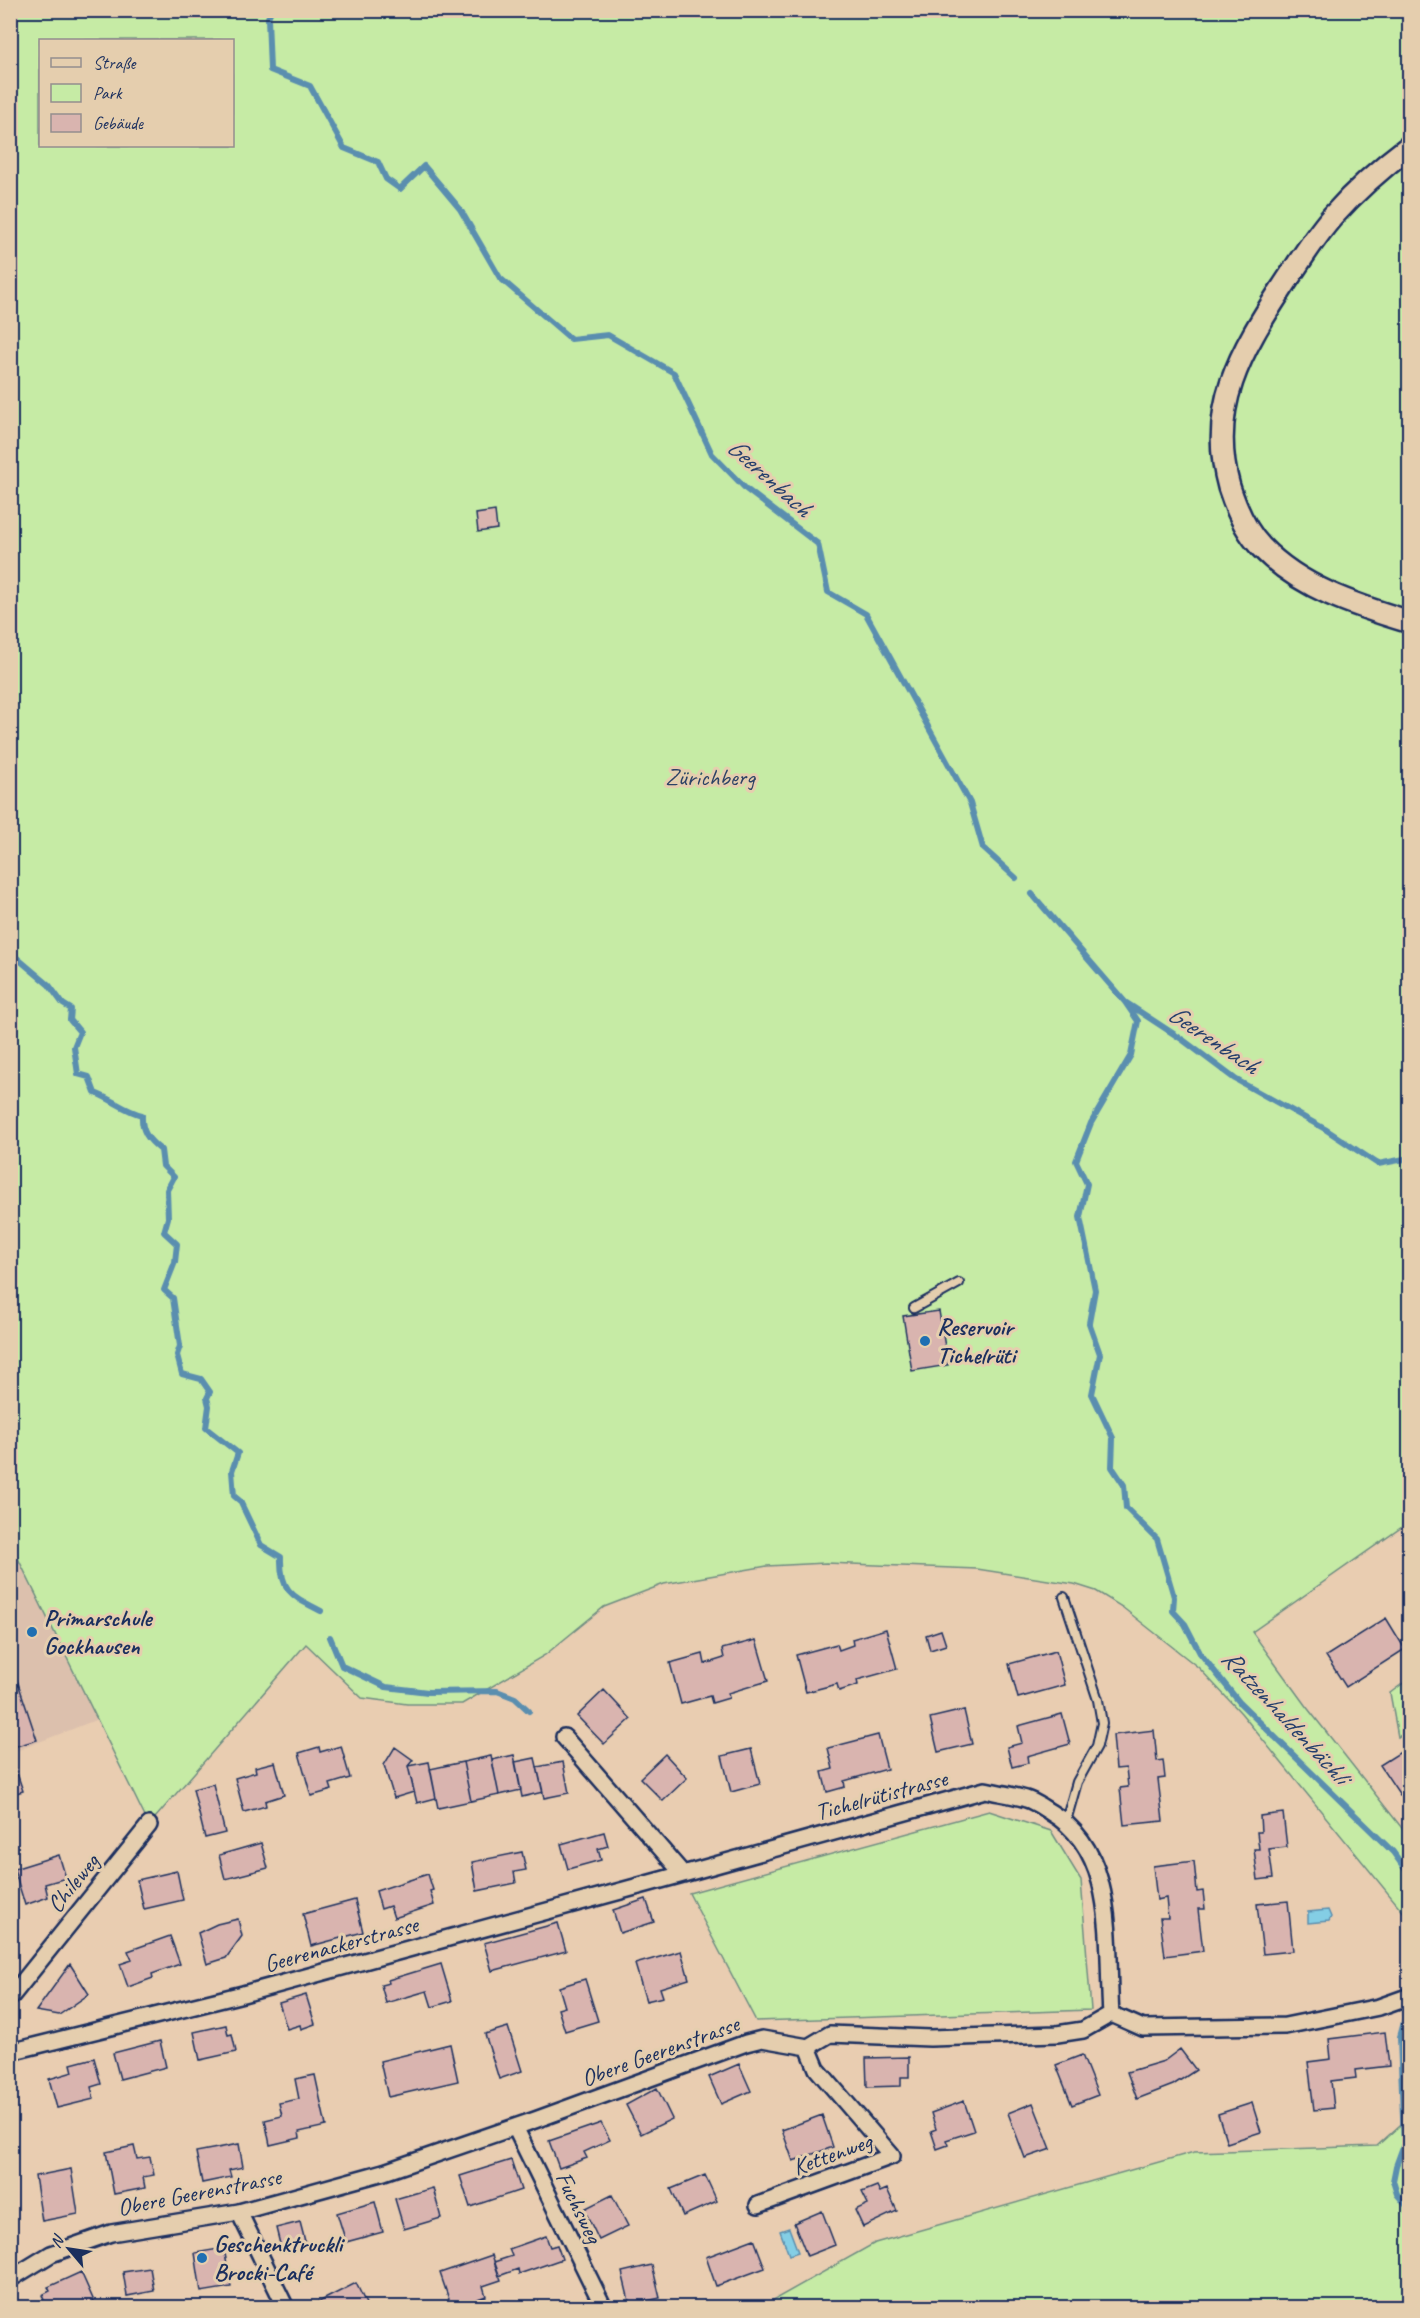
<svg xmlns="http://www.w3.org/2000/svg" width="1420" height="2318" viewBox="0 0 1420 2318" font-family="Caveat,sans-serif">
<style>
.built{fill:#dcc0ad}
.green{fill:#c6eba5;stroke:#708d82;stroke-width:1.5;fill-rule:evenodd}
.water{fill:#84cee5;stroke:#5a8eaf;stroke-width:1.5}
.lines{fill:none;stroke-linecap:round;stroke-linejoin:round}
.stream{stroke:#5a8eaf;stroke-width:6}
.building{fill:#d9b4af;stroke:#1b2f5e;stroke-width:1.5}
.lane-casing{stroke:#1b2f5e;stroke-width:12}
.street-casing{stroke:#1b2f5e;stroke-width:20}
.secondary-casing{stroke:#1b2f5e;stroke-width:26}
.lane{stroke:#e5ceae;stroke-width:8}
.street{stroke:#e5ceae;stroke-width:15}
.secondary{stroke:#e5ceae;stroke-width:21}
.poi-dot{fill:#1f6fb2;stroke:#e5ceae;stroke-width:2}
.labels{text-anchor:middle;stroke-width:6;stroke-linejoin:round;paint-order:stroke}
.park-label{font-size:24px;fill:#2c4265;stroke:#e5ceae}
.poi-label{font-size:24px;font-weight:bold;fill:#1b2f5e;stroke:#e5ceae;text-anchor:start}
.street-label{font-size:24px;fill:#1b2f5e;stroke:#e5ceae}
.water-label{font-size:26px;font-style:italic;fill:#263f6c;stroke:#e5ceae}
</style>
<rect width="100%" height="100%" fill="#e9cdb1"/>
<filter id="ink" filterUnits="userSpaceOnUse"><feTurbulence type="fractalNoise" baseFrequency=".0167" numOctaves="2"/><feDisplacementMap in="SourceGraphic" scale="12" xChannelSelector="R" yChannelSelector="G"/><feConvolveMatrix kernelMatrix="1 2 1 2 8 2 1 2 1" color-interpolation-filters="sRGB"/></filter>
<g filter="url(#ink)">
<path class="built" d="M10 1544 98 1719 11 1753H10Z"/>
<path class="green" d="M11 11H1409V1522L1252 1632 1305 1705 1409 1837V1919L1241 1713 1199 1668 1122 1607 1096 1591 1074 1584 977 1569 826 1563 767 1566 664 1584 604 1607 545 1655 462 1704H407L362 1698 306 1644 149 1825 11 1544ZM40 40H232V146H40Z
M1409 1679V1731L1398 1737 1390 1693Z
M989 1811 1051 1831 1081 1880 1091 2010 756 2021 689 1893Z
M1409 2117V2307H761L875 2243 1194 2152 1377 2146Z"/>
<path class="water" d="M1328 1910 1331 1917 1329 1921 1308 1923V1912Z
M789 2228 798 2252 789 2255 780 2231Z"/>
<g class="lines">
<path class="stream" d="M271 10 268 18 270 70 310 86 344 148 378 162 386 179 400 189 424 166 460 209 500 278 571 339 608 335 674 373 712 454 746 489 818 544 828 592 866 614 970 803 983 848 1016 878
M1032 894 1125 1002 1183 1040 1235 1079 1325 1129 1378 1164 1410 1158
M10 952 49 985 63 1004 71 1009 70 1020 80 1032 74 1047 78 1074 89 1077 95 1093C112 1099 125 1111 142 1115 141 1131 148 1140 161 1150L163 1166 174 1177 167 1190 168 1218 164 1232 177 1244 175 1262 164 1290 173 1298 180 1346 177 1355 182 1374 201 1379 210 1392 207 1398 209 1406 206 1428 238 1453 232 1471 234 1496 240 1501 261 1545 281 1557C280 1592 292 1596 321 1611
M1125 1002 1138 1021 1131 1055 1091 1123 1076 1161 1087 1184 1080 1217 1095 1290 1089 1323 1100 1354 1092 1394 1113 1438 1112 1467 1124 1485 1126 1508 1157 1539 1174 1597 1173 1611 1185 1624 1200 1653 1240 1703 1393 1852 1410 1876
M330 1637 342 1666 386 1687 428 1692 497 1691 515 1698 529 1711
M1404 2008 1405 2018 1400 2037 1404 2144 1396 2166 1393 2181 1397 2194 1407 2206 1410 2220"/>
</g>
<path class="building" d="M495 511 497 529 478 532 476 514Z
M939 1311 948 1365 912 1371 903 1316Z
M1386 1618 1405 1649 1346 1687 1326 1656Z
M886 1629 897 1669 857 1680 858 1685 839 1691 837 1684 806 1692 796 1655 837 1644 839 1650 853 1645 852 1639Z
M941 1630 946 1645 930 1650 926 1635Z
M756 1640 768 1681 728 1693 729 1698 712 1703 710 1696 681 1704 670 1663 703 1654 705 1664 724 1658 722 1649Z
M1056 1651 1065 1685 1018 1698 1009 1664Z
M10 1659 37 1740 10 1748Z
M604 1690 631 1719 604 1744 577 1716Z
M964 1710 972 1744 938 1752 930 1718Z
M1062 1714 1070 1744 1027 1756 1028 1763 1012 1767 1007 1747 1022 1743 1018 1726Z
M1154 1730 1157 1761 1163 1760 1165 1778 1158 1779 1163 1821 1124 1825 1120 1788 1128 1787 1127 1777 1126 1768 1116 1769 1113 1735Z
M878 1735 887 1769 844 1781 845 1787 827 1792 822 1772 833 1769 828 1748Z
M341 1746 350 1778 330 1784 332 1790 311 1796 299 1753 319 1747 320 1752Z
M1410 1746V1789L1400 1795 1380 1765Z
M395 1747 413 1760 408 1766 414 1792 394 1798 384 1765Z
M751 1749 760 1784 731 1792 722 1756Z
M665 1754 687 1778 663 1801 640 1778Z
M514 1755 521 1790 499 1795 492 1760Z
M491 1756 499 1795 471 1801 463 1762Z
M10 1758H12L23 1791 10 1795Z
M535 1758 543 1792 522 1797 515 1762Z
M275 1762 284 1795 265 1801 266 1806 244 1812 235 1778 256 1772 255 1767Z
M429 1762 436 1798 417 1803 408 1766Z
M463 1762 471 1801 438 1808 430 1769Z
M563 1762 569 1793 544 1798 537 1767Z
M213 1784 225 1833 205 1838 193 1789Z
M1283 1813 1287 1847 1269 1849 1273 1878 1258 1880 1254 1849H1259L1257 1832H1261L1260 1816Z
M604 1832 608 1846 598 1849 601 1860 568 1869 561 1844Z
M261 1843 268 1868 225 1879 219 1855Z
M522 1852 526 1870 514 1872 516 1883 477 1891 472 1862Z
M59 1855 66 1878 45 1884 48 1897 25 1905 14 1869Z
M1194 1861 1197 1892 1203 1891 1205 1909H1198L1203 1951 1165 1956 1160 1918H1168L1166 1898 1157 1900 1153 1866Z
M177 1871 183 1900 144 1909 137 1880Z
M428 1874 433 1890 430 1891 434 1905 394 1918 390 1906 381 1909 376 1891Z
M646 1899 654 1922 620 1933 613 1910Z
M355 1900 363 1932 311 1946 303 1914Z
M1288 1901 1293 1951 1263 1954 1257 1904Z
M238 1919 242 1936 226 1958 207 1964 198 1933 217 1924Z
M558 1923 566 1951 492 1971 484 1943Z
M170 1936 180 1964 152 1974 153 1978 128 1987 120 1964 132 1960 128 1951Z
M681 1951 689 1979 660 1988 663 1997 646 2001 635 1964Z
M70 1964 89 1994 59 2015 36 2011Z
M441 1964 452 2001 432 2007 427 1991 386 2003 381 1985 389 1983 388 1980Z
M585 1979 598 2021 565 2031 558 2009 565 2007 559 1987Z
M306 1995 315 2024 301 2029 300 2025 287 2029 279 2003Z
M226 2025 228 2035 232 2034 236 2052 200 2060 194 2032Z
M508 2027 522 2071 499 2079 485 2034Z
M1385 2032 1389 2066 1355 2070 1356 2078 1331 2081 1334 2108 1314 2110 1308 2062 1331 2059 1329 2039Z
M160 2041 166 2067 120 2079 113 2053Z
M450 2044 458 2081 388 2097 380 2061Z
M1180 2049 1196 2070 1173 2085 1137 2099 1127 2072 1164 2061Z
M1082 2055 1098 2095 1072 2105 1056 2065Z
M909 2057V2077H901V2086L867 2087 866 2058Z
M94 2058 101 2084 91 2087 94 2099 57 2108 49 2079 73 2072 71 2064Z
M739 2064 751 2091 721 2104 709 2077Z
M315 2075 326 2126 299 2132 300 2138 270 2145 265 2120 282 2116 279 2103 299 2099 295 2079Z
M10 2084 16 2106 10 2107Z
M657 2088 672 2119 641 2134 626 2105Z
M964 2101 974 2131 946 2140 948 2145 937 2149 931 2131 936 2129 931 2113Z
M1033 2103 1051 2149 1025 2158 1008 2113Z
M1252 2103 1261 2132 1227 2143 1218 2114Z
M822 2115 833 2147 793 2161 782 2130Z
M601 2123 610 2140 584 2152 587 2158 559 2168 549 2141Z
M239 2144 243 2167 229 2170 231 2177 202 2183 196 2152Z
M134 2146 137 2159 150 2157 154 2175 143 2177 145 2188 114 2194 106 2152Z
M511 2160 521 2190 470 2207 460 2176Z
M71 2169 78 2214 42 2221 35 2176Z
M705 2175 717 2201 683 2216 671 2189Z
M877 2186 880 2192 887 2189 897 2211 863 2227 855 2210 868 2204 862 2192Z
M433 2188 441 2218 404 2229 395 2199Z
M612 2195 628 2226 599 2240 584 2209Z
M375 2202 383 2232 346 2242 337 2213Z
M822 2211 835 2245 807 2256 794 2223Z
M300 2222 306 2245 282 2252 276 2228Z
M546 2236 550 2247 557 2245 562 2259 519 2274 518 2269 499 2276 494 2262 512 2256 509 2249Z
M754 2239 765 2268 716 2286 706 2257Z
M224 2248 231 2287 201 2292 195 2253Z
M492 2255 501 2280 483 2286 486 2296 452 2308 440 2273Z
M652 2265 660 2298 630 2305 622 2272Z
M150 2268 154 2291 127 2296 123 2272Z
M81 2272 97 2308H71L69 2304 61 2308H47L42 2295 50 2291 48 2287Z
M356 2283 368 2308H309V2307Z"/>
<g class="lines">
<g class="lane-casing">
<path id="lane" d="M914 1308 959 1283
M1064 1597 1098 1700 1102 1723 1097 1746 1077 1782 1066 1821"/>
</g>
<g class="street-casing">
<path id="street" d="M564 1737 683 1874 985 1790C998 1793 1013 1795 1026 1799 1034 1801 1042 1807 1050 1812 1119 1852 1106 1945 1111 2014
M10 1998 149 1825
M10 2052 243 1994 683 1874
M515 2127 603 2306
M758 2205 892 2156 817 2069 808 2047
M239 2212 286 2308
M10 2279 51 2254 111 2233 239 2212 384 2172 535 2120 746 2043 762 2039 808 2047 830 2034 930 2038 1057 2034 1083 2030 1111 2014 1143 2028 1285 2026 1379 2007 1410 1996"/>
</g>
<g class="secondary-casing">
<path id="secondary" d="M1410 146C1382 167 1355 191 1332 217 1313 239 1298 264 1282 288 1241 351 1207 408 1229 487 1236 509 1245 530 1261 547 1300 588 1357 606 1410 622"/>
</g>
<use href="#lane" class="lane"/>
<use href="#street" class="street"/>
<use href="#secondary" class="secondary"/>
</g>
</g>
<g class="poi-dot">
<circle cx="925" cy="1341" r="6"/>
<circle cx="32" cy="1632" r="6"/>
<circle cx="202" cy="2258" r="6"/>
</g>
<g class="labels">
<g class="park-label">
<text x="710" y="785">Zürichberg</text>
</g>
<g class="poi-label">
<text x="937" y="1335">Reservoir<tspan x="937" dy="28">Tichelrüti</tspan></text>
<text x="44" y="1626">Primarschule<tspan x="44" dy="28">Gockhausen</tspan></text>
<text x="214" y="2252">Geschenktruckli<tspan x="214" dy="28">Brocki-Café</tspan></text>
</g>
<g class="street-label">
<text transform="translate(881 1795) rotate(-15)" y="8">Tichelrütistrasse</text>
<text transform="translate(73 1883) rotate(-51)" y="8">Chileweg</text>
<text transform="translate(341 1944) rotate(-15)" y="8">Geerenackerstrasse</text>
<text transform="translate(660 2051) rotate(-20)" y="8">Obere Geerenstrasse</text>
<text transform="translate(832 2154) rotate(-20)" y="8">Kettenweg</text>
<text transform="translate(199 2192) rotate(-11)" y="8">Obere Geerenstrasse</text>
<text transform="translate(579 2207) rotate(64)" y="8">Fuchsweg</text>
</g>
<g class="water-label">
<text transform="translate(770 477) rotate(42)" y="9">Geerenbach</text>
<text transform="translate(1214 1039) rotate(34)" y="9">Geerenbach</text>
<text transform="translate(1286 1716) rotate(47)" y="9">Ratzenhaldenbächli</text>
</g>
</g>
<rect width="1420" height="2318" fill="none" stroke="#e5ceae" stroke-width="36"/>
<rect x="18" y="18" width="1384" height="2282" fill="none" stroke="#1b2f5e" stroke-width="2" filter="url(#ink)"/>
<rect x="39" y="39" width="195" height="108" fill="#e5ceae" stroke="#948e8e" stroke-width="1.5"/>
<rect x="51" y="58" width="30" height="9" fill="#e5ceae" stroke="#948e8e" stroke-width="1.5"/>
<text x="93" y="69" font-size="18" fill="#1b2f5e">Straße</text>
<rect x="51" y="84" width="30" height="18" fill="#c6eba5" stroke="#948e8e" stroke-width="1.5"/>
<text x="93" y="99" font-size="18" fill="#1b2f5e">Park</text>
<rect x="51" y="114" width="30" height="18" fill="#d9b4af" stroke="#948e8e" stroke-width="1.5"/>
<text x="93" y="129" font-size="18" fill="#1b2f5e">Gebäude</text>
<g transform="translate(69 2249) rotate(299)" stroke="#e5ceae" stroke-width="4.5" paint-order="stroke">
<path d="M0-4.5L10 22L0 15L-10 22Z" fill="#1b2f5e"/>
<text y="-9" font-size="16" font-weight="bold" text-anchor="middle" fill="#1b2f5e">N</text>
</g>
</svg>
